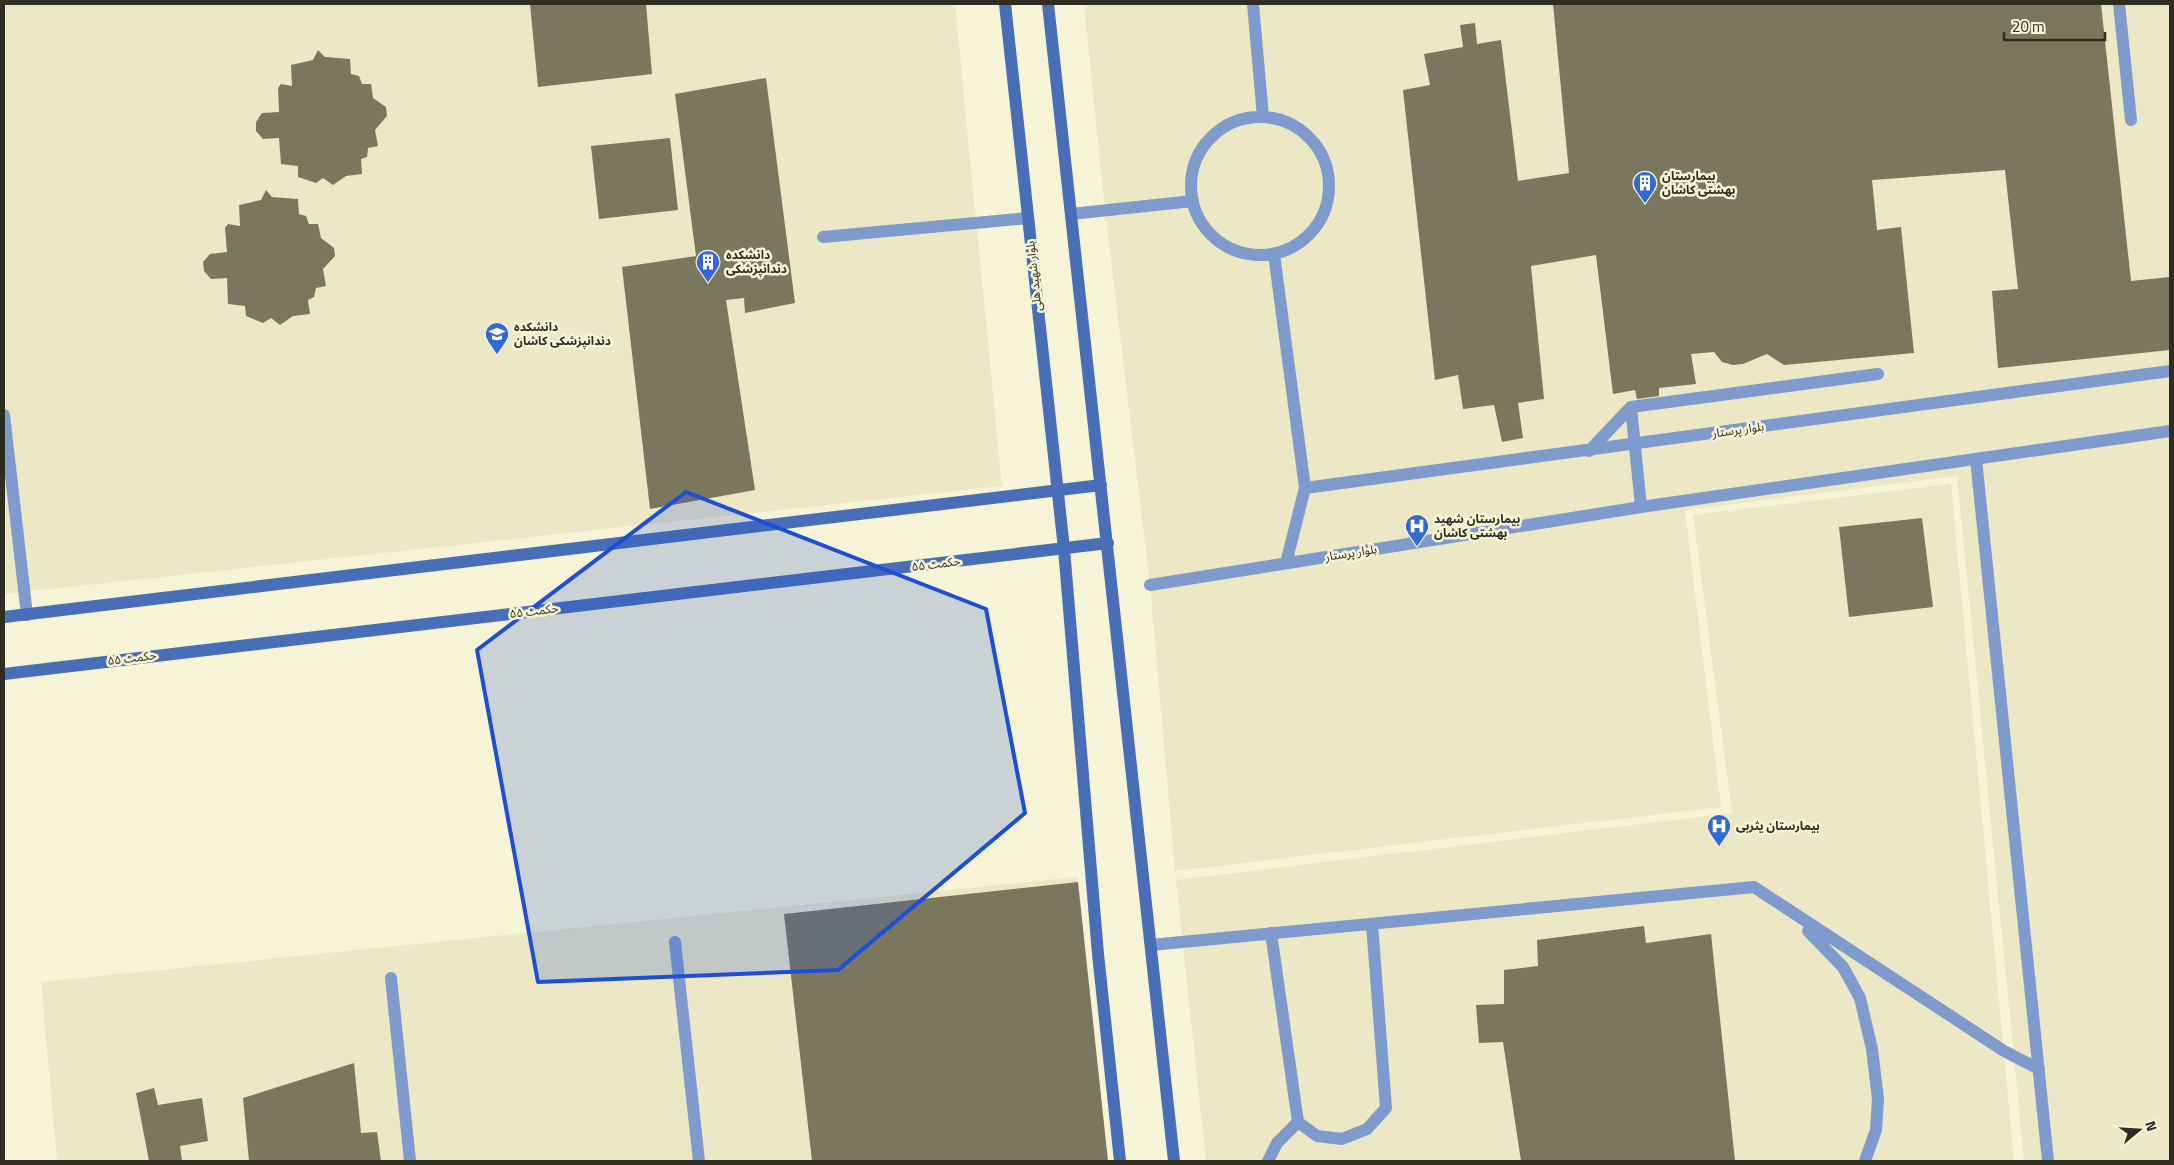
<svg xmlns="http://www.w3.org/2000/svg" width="2174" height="1165" viewBox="0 0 2174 1165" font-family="'Titillium Web','Noto Sans Arabic',sans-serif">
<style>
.built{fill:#ece7c4}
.building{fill:#7b775e}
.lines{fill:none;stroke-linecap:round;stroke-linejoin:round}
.lane{stroke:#7f9acd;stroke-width:12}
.street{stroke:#7f9acd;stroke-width:12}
.secondary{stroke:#486eb7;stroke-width:12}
.marked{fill:#1d4ed8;fill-opacity:0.2;stroke:#1d4ed8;stroke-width:4;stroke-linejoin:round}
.labels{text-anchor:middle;stroke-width:5;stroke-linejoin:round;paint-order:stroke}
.poi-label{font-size:12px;font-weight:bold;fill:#2e2d22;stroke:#f7f3d6;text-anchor:start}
.street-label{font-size:12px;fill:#2e2d22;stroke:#f7f3d6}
</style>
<rect width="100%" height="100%" fill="#f7f3d6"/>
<path class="built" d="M4 4H955L1002 486 4 594Z
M1084 4H2170V1161H2024L1957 476 1685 510 1721 807 1175 871 1150 585 1105 210Z
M1951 484 2014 1161H1206L1176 880 1732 813 1693 515Z
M1077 877 1107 1161H57L41 982Z"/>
<path class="building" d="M530 4H646L652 74 538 87Z
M1553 4H2101L2131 281 2170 277V350L1998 368 1992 291 2018 289 2005 170 1872 180 1877 230 1901 227 1914 353 1784 365 1767 354 1743 364 1733 365 1722 362 1714 352 1691 354 1696 384 1659 388V396L1637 399 1635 390 1613 394 1596 255 1531 266 1544 399 1518 403 1523 438 1502 442 1494 405 1463 409 1458 375 1435 380 1403 90 1430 85 1424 54 1463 47 1460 25 1475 23 1477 44 1501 40 1518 181 1569 173Z
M318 50 325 57 350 59 351 74 359 76 362 84H371L373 98 386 107 387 116 375 130 378 146 368 148 367 157 361 159 362 174 346 176 333 185 323 178 316 183 298 177V166L281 164 279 138 263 139 256 131V122L262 113 279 112 278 88 281 84 292 86 291 65 313 60Z
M766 78 795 303 745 313 744 298 726 300 755 490 650 509 622 267 696 256 675 94Z
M670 138 678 210 599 219 591 146Z
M266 190 272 197 298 199 299 214 306 216 309 224H318L321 238 334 248 335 256 323 269 326 286 316 288 314 297 308 300 310 314 293 316 280 325 271 318 263 323 246 316 245 306 228 304 227 278 211 279 204 271 203 262 210 254 227 252 225 228 228 224 240 226 239 205 261 200Z
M1922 518 1933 607 1849 617 1839 527Z
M1078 882 1108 1161H812L784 914Z
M1644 926 1646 943 1711 934 1735 1161H1521L1503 1042 1479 1043 1476 1005 1504 1004V970L1538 966 1537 940Z
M354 1063 361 1133 377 1132 381 1161H249L243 1098Z
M154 1088 158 1105 202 1098 208 1141 180 1146 182 1161H149L136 1093Z"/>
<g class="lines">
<path class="lane" d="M1253 4 1263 117
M2119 4 2131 120
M1191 186a69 69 0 1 1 138 0a69 69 0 1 1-138 0Z
M1071 214 1193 201
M823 237 1028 218
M1274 254 1305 488 1286 563
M1631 407 1641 507
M4 415 27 615
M1589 451 1631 407 1878 374
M1976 459 2048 1161
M1305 488 2170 371
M1150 585 1641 507 2170 431
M1808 931 1843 967 1860 998 1872 1049 1878 1099 1876 1130 1865 1161
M1271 933 1298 1122 1317 1136 1342 1139 1367 1129 1386 1108 1372 924
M1151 945 1754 887 2004 1051 2039 1069
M1268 1161 1277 1143 1298 1122"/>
<path class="street" d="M675 942 699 1161
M391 978 410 1161"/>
<path class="secondary" d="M1005 4 1064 549 1098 954 1120 1161
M1048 4 1174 1161
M4 617 1101 485
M4 674 1108 543"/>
</g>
<path class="marked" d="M686 492 986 609 1025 813 838 970 538 982 477 650Z"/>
<defs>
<g id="building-pin" transform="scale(1.25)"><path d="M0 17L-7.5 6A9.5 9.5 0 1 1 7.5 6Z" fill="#3368d7" stroke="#f7f3d6"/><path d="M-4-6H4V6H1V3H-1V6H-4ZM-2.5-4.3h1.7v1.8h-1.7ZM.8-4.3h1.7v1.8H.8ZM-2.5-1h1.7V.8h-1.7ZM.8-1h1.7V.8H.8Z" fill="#fff"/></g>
<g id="university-pin" transform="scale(1.25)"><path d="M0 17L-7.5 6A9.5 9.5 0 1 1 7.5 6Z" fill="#3368d7" stroke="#f7f3d6"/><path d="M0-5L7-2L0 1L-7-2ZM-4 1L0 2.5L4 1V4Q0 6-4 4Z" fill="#fff"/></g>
<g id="hospital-pin" transform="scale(1.25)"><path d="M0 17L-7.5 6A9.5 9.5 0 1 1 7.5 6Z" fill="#3368d7" stroke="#f7f3d6"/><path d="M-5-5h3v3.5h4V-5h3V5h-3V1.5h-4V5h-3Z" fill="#fff"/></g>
</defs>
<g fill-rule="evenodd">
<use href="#building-pin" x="1645" y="183"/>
<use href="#building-pin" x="708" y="262"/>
<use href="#university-pin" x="497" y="334"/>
<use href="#hospital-pin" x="1417" y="526"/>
<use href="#hospital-pin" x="1719" y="826"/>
</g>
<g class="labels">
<g class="poi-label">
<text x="1662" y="180">بیمارستان<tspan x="1662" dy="14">بهشتی کاشان</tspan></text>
<text x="726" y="259">دانشکده<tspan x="726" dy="14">دندانپزشکی</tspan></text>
<text x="514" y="331">دانشکده<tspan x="514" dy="14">دندانپزشکی کاشان</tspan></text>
<text x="1434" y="523">بیمارستان شهید<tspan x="1434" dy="14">بهشتی کاشان</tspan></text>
<text x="1736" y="830">بیمارستان یثربی</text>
</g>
<g class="street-label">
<text transform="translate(1034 276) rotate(-96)" y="4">بلوار شهید هلی</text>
<text transform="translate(1738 430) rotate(-8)" y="4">بلوار پرستار</text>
<text transform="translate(1351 553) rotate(-9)" y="4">بلوار پرستار</text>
<text transform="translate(936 564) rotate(-7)" y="4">حکمت ۵۵</text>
<text transform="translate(534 611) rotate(-7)" y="4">حکمت ۵۵</text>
<text transform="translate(132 658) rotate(-7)" y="4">حکمت ۵۵</text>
</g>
</g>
<rect width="2174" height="1165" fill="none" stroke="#2e2d22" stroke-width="10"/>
<g transform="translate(2139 1130) rotate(72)" stroke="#f7f3d6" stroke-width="4" paint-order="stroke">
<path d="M0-4L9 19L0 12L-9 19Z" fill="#2e2d22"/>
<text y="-8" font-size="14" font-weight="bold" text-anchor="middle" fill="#2e2d22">N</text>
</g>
<path d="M2004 32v8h101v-8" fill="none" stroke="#2e2d22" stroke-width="2.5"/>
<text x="2012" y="32" font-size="15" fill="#2e2d22" stroke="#f7f3d6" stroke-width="4" paint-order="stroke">20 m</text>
</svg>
